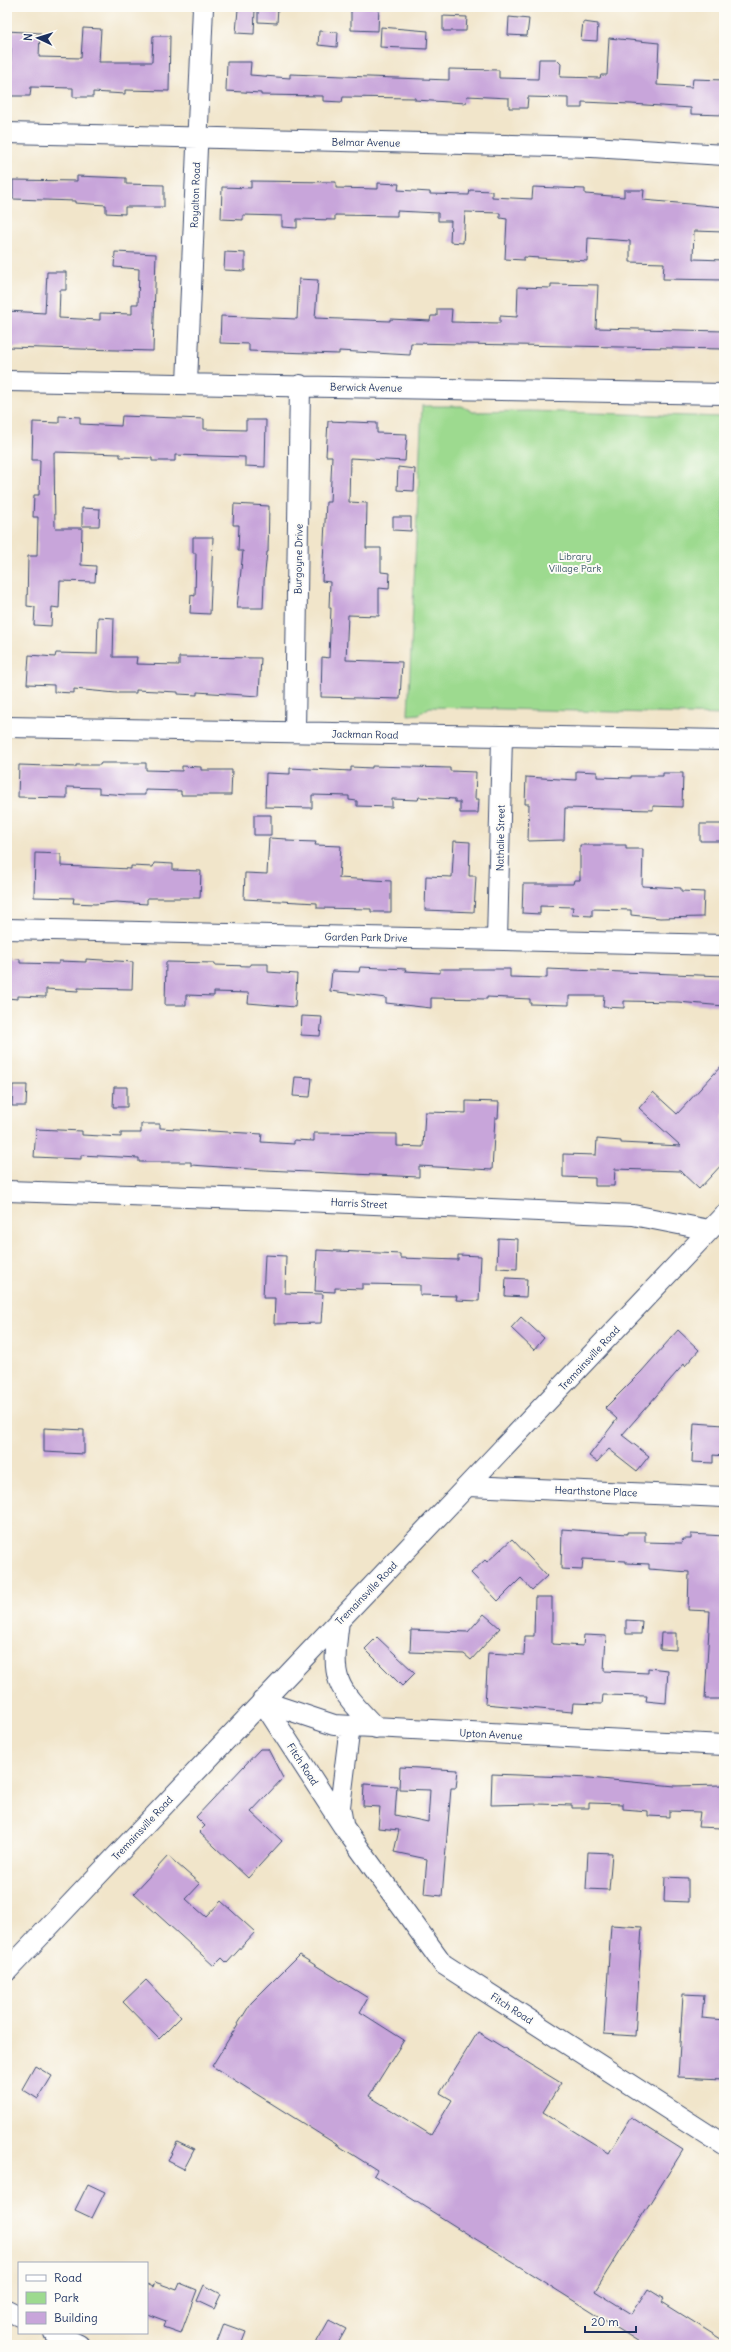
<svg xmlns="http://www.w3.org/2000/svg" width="731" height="2352" viewBox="0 0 731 2352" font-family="Delius,sans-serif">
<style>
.green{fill:#9dda8f;stroke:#5c8476}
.building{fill:#c8a5da}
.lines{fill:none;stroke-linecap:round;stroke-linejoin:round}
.minor-casing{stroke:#3b4a6e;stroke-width:22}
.minor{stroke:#fff;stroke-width:20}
.labels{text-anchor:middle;stroke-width:4;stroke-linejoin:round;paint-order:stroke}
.street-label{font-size:10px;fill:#1b2f5e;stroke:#fdfcf7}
.park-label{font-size:10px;fill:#3c5a6a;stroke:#fdfcf7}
</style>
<rect width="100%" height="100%" fill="#fdfcf7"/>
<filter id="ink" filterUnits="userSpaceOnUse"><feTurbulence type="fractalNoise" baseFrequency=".025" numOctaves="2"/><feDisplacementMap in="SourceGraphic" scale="8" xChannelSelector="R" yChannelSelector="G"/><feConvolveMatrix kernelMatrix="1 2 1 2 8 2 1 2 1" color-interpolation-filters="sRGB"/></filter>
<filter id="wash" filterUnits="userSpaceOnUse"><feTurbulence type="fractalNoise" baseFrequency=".012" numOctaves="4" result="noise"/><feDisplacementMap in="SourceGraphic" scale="16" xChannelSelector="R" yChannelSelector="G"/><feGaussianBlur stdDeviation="0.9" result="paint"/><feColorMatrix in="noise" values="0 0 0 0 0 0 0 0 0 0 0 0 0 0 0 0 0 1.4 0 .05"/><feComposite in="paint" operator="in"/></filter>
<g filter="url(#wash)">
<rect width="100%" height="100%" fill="#f1e5ca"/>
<path class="green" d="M422 406H462L473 412 528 411 724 417V715L430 707 419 714 408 715Z"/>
<g id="blocks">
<path class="building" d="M258 7H278L277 23 258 22Z
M351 7H379L378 31 351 30Z
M238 9 255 10 254 34 236 33Z
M443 16 467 17 466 31H443Z
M509 17 529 19 527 36 508 35Z
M583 22 598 24 597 41 581 40Z
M381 27 428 31 427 49 380 47Z
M83 28 101 29 99 62H152L153 36H170L169 91 125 90V94L93 92V97H73V88L31 87 30 96H10L11 48H7V31L40 33 39 57 81 58Z
M319 31 338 32 337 47 318 45Z
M609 38 659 43 657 85 692 87 693 79 724 80V115L691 114V108L631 104 582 102V108H568V98L528 97 527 108H509V98L467 96 466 103 415 100V98L343 97 342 102 323 101V96L261 95V93L226 91 227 62H251L250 75 290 78V74L449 80V69L499 70V78L538 79 539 59H556L561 64 560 77 600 78 601 75H607Z
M77 176 126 178V184L164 185V207H125V214L106 213V205L75 203V201L13 199V180L77 181Z
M251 181 336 182V188L378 189V183L399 184 398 190 430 192V194L469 195 470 190 492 191V197L532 199 533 187 585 189V194L624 197V190H644L643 200 724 207V232L694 231 693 259 724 260V280L663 279 664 263 630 262V241L588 238 587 261 524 257V260L505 259 507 219 500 218V213L465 212 463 243 450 242 451 221H438V213L397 211V216L335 215V220L297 219V228L282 227V216L243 215V220L221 219 222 187 251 188Z
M115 252 156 254 153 351 7 347V311L45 313 47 272H66V290H60L59 318 100 320V313L132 314V304H138L139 269 114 267Z
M225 252 245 253V271L224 270Z
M299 279 318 280 315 318 390 321V319L430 321 431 316H437V309H452L451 322 500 323V316L517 317 518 287 551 288V284L598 285 596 328 724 331V349L411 343 410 355 339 351V354L249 351V344L220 343 221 316 297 319Z
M59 416 80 417V424L121 426 122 416 204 419V429L246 430V420H266L265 467 245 466V457L175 455V461H152V458L120 457V454L54 452 55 528H82L81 565 96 566 95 582 60 581 59 608 52 607 51 626 34 625 35 607 27 606 28 556H37L38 517H33L34 495H39L40 460H32L33 422 59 423Z
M328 421 377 423V433L407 434 405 461 350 458 349 502 367 503 366 548H381V572L390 573 389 589 379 588V616L348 615 346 660 402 662 400 699 321 697 322 657 329 658 331 608H329L330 582 322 581 326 502H330L332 456H326Z
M398 467 415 469 414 491 397 490Z
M234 504 269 506 268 552H267L264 582 263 608H237L243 551H238L239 525H233Z
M82 508 100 509 99 526H82Z
M393 517H411V531L393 530Z
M193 537H213L210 614 190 613 191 595 195 596 196 553H193Z
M98 617 114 618 113 657H137L136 664 179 665V657L261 658 259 696 197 692V695L178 694V692L136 690V693H116L74 689V693L54 692V685L27 684 29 655 55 657 56 653 97 654Z
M101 763H146V770L182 771V766L201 767V770H232L231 795H181V791L145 790V795H127L99 793V788L67 787V798L18 797 19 765 76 767V765H100Z
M372 766 450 768V771L476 772 475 799H479L478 813H460V802H455V799L419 797 418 800 392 799V807L357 806V801L349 800V796L312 795V808L265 807 266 773 290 774V768L351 771V767L372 768Z
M576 771 597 772V777L631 778V776H663V773H683L682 807 653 806V810L565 808 564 840 528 841 529 804H525L526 777 576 780Z
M254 815H271V835H254Z
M700 824H724V841H700Z
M269 838 287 839V841L316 842 315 845 341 846 339 878 391 881V912H371V909L317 908V903L244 899 245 873 267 874Z
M454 841 470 842 469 876H476L474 912 425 910 426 876 452 877Z
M580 845H626V849H643L642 886 681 888V891L704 892 703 917 660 918 631 915V910L592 909V916L572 915 573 907 540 906V914L522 913 523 884H573L574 880H580Z
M35 853 61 854V866L131 869V866L153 867 154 863 173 864V870L201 871 200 898H147V904L116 902 95 904 73 903 74 898 34 897Z
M7 958 20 959V963L59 964V961L86 962V959L133 962 132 989 78 988V991L46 989V997L18 996V999L7 998Z
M166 962 215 963V965L250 966V964H268V972L297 974 295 1007 248 1003 249 993 214 992V996L186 995V1005H165Z
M360 967 406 969 405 971 440 973V969H510V977L547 978V969L724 976V1006L678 1002 624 1001V1008L603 1007 604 996H569V1005L530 1004V999L487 997V999L431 998V1008L386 1003V998L330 991 332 971 359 972Z
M302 1016 322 1017 320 1036 301 1035Z
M724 1063V1162L699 1189 680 1171 615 1169 614 1186H595V1178L563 1177V1154L596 1155 597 1139 621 1141V1143L681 1146 639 1108 653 1092 677 1114Z
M295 1077 312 1078 310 1097 293 1096Z
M13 1085H27L26 1106H12Z
M114 1087H127V1107H113Z
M466 1101 499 1102 498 1118H495L492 1170 419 1166V1177L265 1170 191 1165V1162H139V1158L81 1155V1159L34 1157 36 1129 82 1131V1135L121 1137V1133H141V1124H160V1128L262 1134 261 1142 294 1144V1140L314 1141V1133L397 1134V1146L423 1147 425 1112 466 1113Z
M498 1238 518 1239 517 1269 497 1268Z
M317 1250 400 1254V1258L458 1260V1255L481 1256 479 1301 456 1300 457 1296 420 1295V1285L362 1284V1289L335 1288V1292L315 1291Z
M265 1255 286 1256 285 1293 323 1294 321 1323 274 1324 275 1298H263Z
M506 1278 527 1279 526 1297 505 1296Z
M521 1317 544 1338 534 1350 511 1328Z
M678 1330 699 1350 685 1366 684 1364 622 1435 649 1456 637 1471 609 1449 597 1462 589 1456 617 1419 605 1408 641 1372Z
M694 1423 724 1425V1456L713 1455V1463L692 1462Z
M44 1428 84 1430V1454L44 1452Z
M562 1529 627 1534V1532H645V1542L682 1543 683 1539H691V1534L724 1536V1699H705L710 1611 688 1610 689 1572 649 1569V1564L626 1563V1561L583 1559 582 1570 561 1569Z
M512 1539 547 1576 532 1590 521 1578 498 1601 471 1573 485 1560 487 1562Z
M535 1597H552V1644L583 1646 584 1635 606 1636 604 1671 648 1673V1668L668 1670 666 1703 646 1701 647 1696 603 1695 602 1704 573 1703 572 1712 485 1704 488 1653 524 1655 525 1636H534Z
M484 1614 500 1628 471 1660 464 1654 410 1652 411 1630 468 1632Z
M626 1620 642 1621 641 1634H626Z
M661 1633H676V1650L660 1649Z
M377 1637 415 1673 402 1686 365 1649Z
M260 1749H268L283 1778 251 1812 282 1841 248 1878 199 1832 205 1826 196 1817Z
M400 1767 458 1770 456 1788H451L442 1896 424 1894 427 1859 394 1852 399 1830 378 1828 380 1807 363 1806 364 1784 397 1786 395 1815 428 1822 430 1790 399 1789Z
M492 1774 590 1778 675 1786 724 1785 721 1828 698 1827 700 1812 669 1811V1817L648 1816V1811L623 1809V1804L589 1803V1808H572V1805L538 1804 491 1805Z
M588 1852 612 1853 609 1890 586 1889Z
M168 1856 200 1884 186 1899 206 1917 221 1901 255 1932 227 1963 222 1958 214 1966 134 1893Z
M665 1877 688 1878V1902L664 1901Z
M611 1925 642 1927 635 2036 604 2034Z
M299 1955 368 1998 360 2012 404 2040 369 2096 431 2135 452 2100 440 2093 478 2032 561 2083 543 2112 609 2153 631 2117 683 2150 595 2291 632 2314 648 2289 664 2299 662 2302 724 2341V2345H644L374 2175 377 2170 212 2066 251 2003Z
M146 1980 181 2017 159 2039 123 2002Z
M683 1994 704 1995 702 2018 724 2020V2079L678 2077Z
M35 2066 52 2076 38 2099 22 2089Z
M177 2142 194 2150 184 2169 168 2161Z
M88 2184 105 2192 92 2218 75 2210Z
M155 2282 177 2290 180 2283 197 2290 181 2333 164 2327 166 2321 147 2314V2284L153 2287Z
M204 2285 221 2294 214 2309 197 2301Z
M329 2320 346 2329 337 2345H315Z
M224 2324 246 2332 241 2345H216Z"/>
</g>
</g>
<g filter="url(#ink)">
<use href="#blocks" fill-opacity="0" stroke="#3b4a6e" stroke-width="1"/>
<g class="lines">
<g class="minor-casing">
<path id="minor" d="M7 133 592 147 724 155
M7 381 724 394
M187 383 203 7
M7 727 724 740
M295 732 300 385
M7 929 724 945
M497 940 502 736
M7 1191 280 1200 633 1215 709 1230
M468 1486 724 1497
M339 1621C331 1682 335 1685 376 1728
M262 1701 343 1826 443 1964 724 2145
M262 1701 334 1725 724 1745
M343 1824 340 1807 350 1726
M7 1971 724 1215
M7 2310 19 2316
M54 2333 79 2345"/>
</g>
<use href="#minor" class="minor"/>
</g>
</g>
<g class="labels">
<g class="street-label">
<text transform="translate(366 142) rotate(1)" y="4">Belmar Avenue</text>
<text transform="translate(195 195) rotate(-88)" y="4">Royalton Road</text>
<text transform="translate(366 387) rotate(1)" y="4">Berwick Avenue</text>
<text transform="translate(298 559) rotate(-89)" y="4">Burgoyne Drive</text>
<text transform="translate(365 734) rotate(1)" y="4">Jackman Road</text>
<text transform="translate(500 838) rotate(-89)" y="4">Nathalie Street</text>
<text transform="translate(366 937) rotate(1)" y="4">Garden Park Drive</text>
<text transform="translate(359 1203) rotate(3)" y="4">Harris Street</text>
<text transform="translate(589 1358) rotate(-47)" y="4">Tremainsville Road</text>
<text transform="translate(596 1491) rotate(2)" y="4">Hearthstone Place</text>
<text transform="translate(366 1593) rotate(-46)" y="4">Tremainsville Road</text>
<text transform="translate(491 1734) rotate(3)" y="4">Upton Avenue</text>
<text transform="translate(303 1764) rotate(57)" y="4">Fitch Road</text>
<text transform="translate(142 1828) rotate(-47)" y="4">Tremainsville Road</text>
<text transform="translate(512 2008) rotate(33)" y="4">Fitch Road</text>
</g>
<g class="park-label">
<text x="575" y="560">Library<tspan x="575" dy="12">Village Park</tspan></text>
</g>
</g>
<rect width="731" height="2352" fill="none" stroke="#fdfcf7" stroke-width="24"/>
<rect x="18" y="2262" width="130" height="72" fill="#fdfcf7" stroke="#a3aaba"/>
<rect x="26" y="2275" width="20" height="6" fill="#ffffff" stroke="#a3aaba"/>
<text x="54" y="2282" font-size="12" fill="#1b2f5e">Road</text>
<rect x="26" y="2292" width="20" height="12" fill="#9dda8f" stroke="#a3aaba"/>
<text x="54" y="2302" font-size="12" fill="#1b2f5e">Park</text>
<rect x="26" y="2312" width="20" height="12" fill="#c8a5da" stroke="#a3aaba"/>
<text x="54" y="2322" font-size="12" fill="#1b2f5e">Building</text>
<g transform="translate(38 38) rotate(274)" stroke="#fdfcf7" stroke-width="3" paint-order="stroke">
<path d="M0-3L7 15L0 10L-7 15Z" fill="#1b2f5e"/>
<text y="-6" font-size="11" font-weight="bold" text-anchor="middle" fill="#1b2f5e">N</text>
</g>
<path d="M585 2326v6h51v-6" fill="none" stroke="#1b2f5e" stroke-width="2"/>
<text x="591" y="2326" font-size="12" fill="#1b2f5e" stroke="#fdfcf7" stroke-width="3" paint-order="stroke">20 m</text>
</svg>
